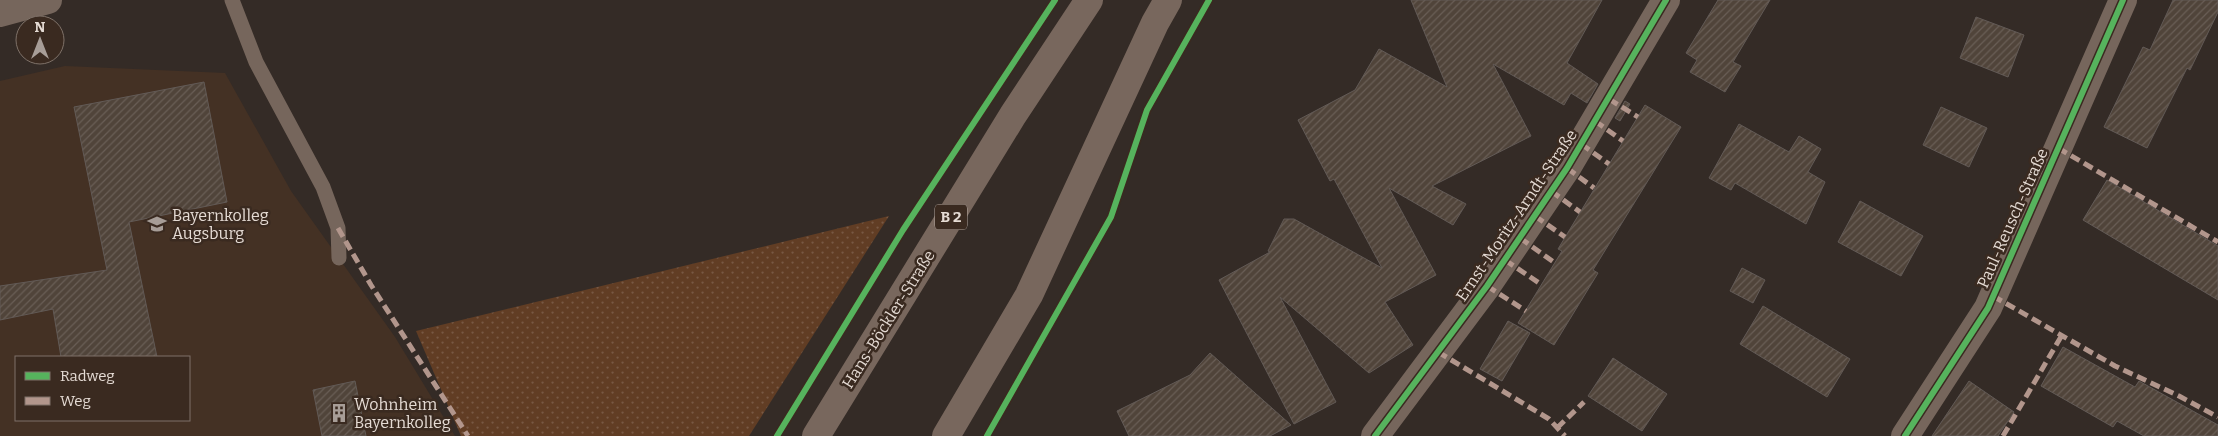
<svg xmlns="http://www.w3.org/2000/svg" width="2218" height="436" viewBox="0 0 2218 436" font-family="Bitter,serif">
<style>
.built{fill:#443124;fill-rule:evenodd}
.grass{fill:url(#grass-dots)}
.building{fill:url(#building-hatch);stroke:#625a56}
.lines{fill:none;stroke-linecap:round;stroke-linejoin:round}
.lane{stroke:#76665c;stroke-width:15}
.street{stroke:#76665c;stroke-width:28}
.primary{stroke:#78675d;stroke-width:28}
.quiet{stroke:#b2968c;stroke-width:5;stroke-dasharray:10 5;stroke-linecap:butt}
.cycleway-casing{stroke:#3a2a20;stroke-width:9}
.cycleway{stroke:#56b35d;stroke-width:6}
.labels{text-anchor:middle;stroke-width:5;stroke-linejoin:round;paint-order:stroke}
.shield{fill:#3a2a20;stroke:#b2a69e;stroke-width:1}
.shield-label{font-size:15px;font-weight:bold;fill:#e5dbd4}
.poi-label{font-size:16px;fill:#e5dbd4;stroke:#3a2a20;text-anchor:start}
.street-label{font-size:16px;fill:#e5dbd4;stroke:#3a2a20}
</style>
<defs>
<pattern id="grass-dots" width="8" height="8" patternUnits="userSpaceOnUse" patternTransform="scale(1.25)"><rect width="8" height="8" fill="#613d24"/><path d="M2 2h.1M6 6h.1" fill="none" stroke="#785843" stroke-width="1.8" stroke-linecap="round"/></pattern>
<pattern id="building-hatch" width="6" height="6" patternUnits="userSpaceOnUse" patternTransform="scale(1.25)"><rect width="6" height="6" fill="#50443a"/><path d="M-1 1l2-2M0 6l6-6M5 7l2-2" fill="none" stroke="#695e56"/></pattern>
</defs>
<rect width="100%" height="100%" fill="#342b26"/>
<path class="built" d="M65 66 225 73 291 191 395 337 455 436H0V81ZM16 357H189V420H16Z"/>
<path class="grass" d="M889 216 749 436H461L416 331Z"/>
<path class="building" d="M1411 0H1602L1567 63 1598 84 1587 103 1571 93 1564 105 1493 64 1531 136 1432 186 1466 204 1453 225 1389 188 1436 275 1385 302 1413 345 1369 373 1280 297 1336 402 1294 424 1219 280 1270 252 1268 251 1284 219H1294L1382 268 1334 179 1330 181 1298 120 1355 90 1379 49 1447 87Z
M1718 0H1770L1733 62 1741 66 1725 92 1690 72 1697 60 1686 53Z
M2173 0H2218V12L2190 70 2187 68 2147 148 2104 127 2143 47 2150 50Z
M1976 17 2024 35 2008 77 1960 58Z
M204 82 227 202 129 222 157 357H61L53 309 0 320V286L107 270 74 107Z
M1625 101 1630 104 1620 121 1615 118Z
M1645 105 1681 127 1593 270 1598 273 1554 345 1518 323 1562 251 1558 249Z
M1941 107 1987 128 1969 167 1923 145Z
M1739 124 1789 152 1799 136 1821 149 1808 172 1825 182 1806 224 1735 183 1731 190 1709 178Z
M2107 180 2218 246V300L2083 220Z
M1860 201 1923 236 1901 276 1838 242Z
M1742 268 1765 280 1753 303 1730 291Z
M1763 306 1850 359 1827 397 1740 344Z
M1508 321 1530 333 1502 381 1480 369Z
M2063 347 2135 387 2139 381 2218 425V436H2144L2117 421 2113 427 2041 386Z
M1210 353 1291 425 1270 436H1129L1117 411 1190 375Z
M1613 358 1667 394 1642 431 1588 396Z
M355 381 366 436H322L313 390Z
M1969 381 2014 412 1998 436H1932Z"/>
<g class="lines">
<path class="lane" d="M232 0 256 62 323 187 338 228 339 258"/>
<path class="street" d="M0 13 48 0
M1375 436 1487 286 1567 168 1666 0
M1905 436 1988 308 2123 0"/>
<path class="primary" d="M816 436 1013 115 1089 0
M946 436 1029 295 1155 23 1168 0"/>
<path class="quiet" d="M1609 99 1638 117
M1595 121 1623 141
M1581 144 1609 164
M2058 148 2218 242
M1567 168 1594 188
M1551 191 1580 212
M1535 216 1565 237
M338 228 371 285 468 436
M1520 238 1555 263
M1505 260 1542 285
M1487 286 1526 311
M1993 296 2115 366 2179 396 2218 417
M1438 352 1549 419 1565 436
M1557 428 1584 402
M2003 436 2062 335"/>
<g class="cycleway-casing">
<path id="cycleway" d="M777 436 903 230 1055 0
M987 436 1111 217 1147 110 1209 0
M1375 436 1487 286 1567 168 1666 0
M1905 436 1988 308 2123 0"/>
</g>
<use href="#cycleway" class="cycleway"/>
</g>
<defs>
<g id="school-bare" transform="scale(1.5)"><path d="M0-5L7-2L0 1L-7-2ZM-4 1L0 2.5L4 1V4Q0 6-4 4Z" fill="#a79d97" stroke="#3a2a20" stroke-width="2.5" paint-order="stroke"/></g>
<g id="building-bare" transform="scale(1.5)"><path d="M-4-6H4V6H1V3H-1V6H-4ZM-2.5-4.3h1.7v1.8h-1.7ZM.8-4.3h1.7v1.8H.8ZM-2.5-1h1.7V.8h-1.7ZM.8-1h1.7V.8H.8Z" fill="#a79d97" stroke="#3a2a20" stroke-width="2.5" paint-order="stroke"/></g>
</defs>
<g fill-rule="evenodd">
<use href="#school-bare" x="157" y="224"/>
<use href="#building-bare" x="339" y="413"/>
</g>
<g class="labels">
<rect class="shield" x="935" y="204.5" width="32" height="25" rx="4"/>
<g class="shield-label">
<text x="951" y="222">B 2</text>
</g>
<g class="poi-label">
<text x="172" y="221">Bayernkolleg<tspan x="172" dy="18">Augsburg</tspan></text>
<text x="354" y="410">Wohnheim<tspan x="354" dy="18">Bayernkolleg</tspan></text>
</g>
<g class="street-label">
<text transform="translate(1516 215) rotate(-56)" y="6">Ernst-Moritz-Arndt-Straße</text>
<text transform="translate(2012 218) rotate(-66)" y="6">Paul-Reusch-Straße</text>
<text transform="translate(888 319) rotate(-58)" y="6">Hans-Böckler-Straße</text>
</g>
</g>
<rect x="15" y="356" width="175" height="65" fill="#3a2a20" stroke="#7e7168"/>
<rect x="25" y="372" width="25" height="8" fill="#56b35d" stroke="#7e7168"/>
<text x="60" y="381" font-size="15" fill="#e5dbd4">Radweg</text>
<rect x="25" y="397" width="25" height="8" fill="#b2968c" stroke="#7e7168"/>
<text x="60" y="406" font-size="15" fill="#e5dbd4">Weg</text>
<g transform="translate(40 40)"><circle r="24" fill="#3a2a20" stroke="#7e7168"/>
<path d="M0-4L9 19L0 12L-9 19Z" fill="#a79d97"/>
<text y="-8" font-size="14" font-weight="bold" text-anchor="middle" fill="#e5dbd4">N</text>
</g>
</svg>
